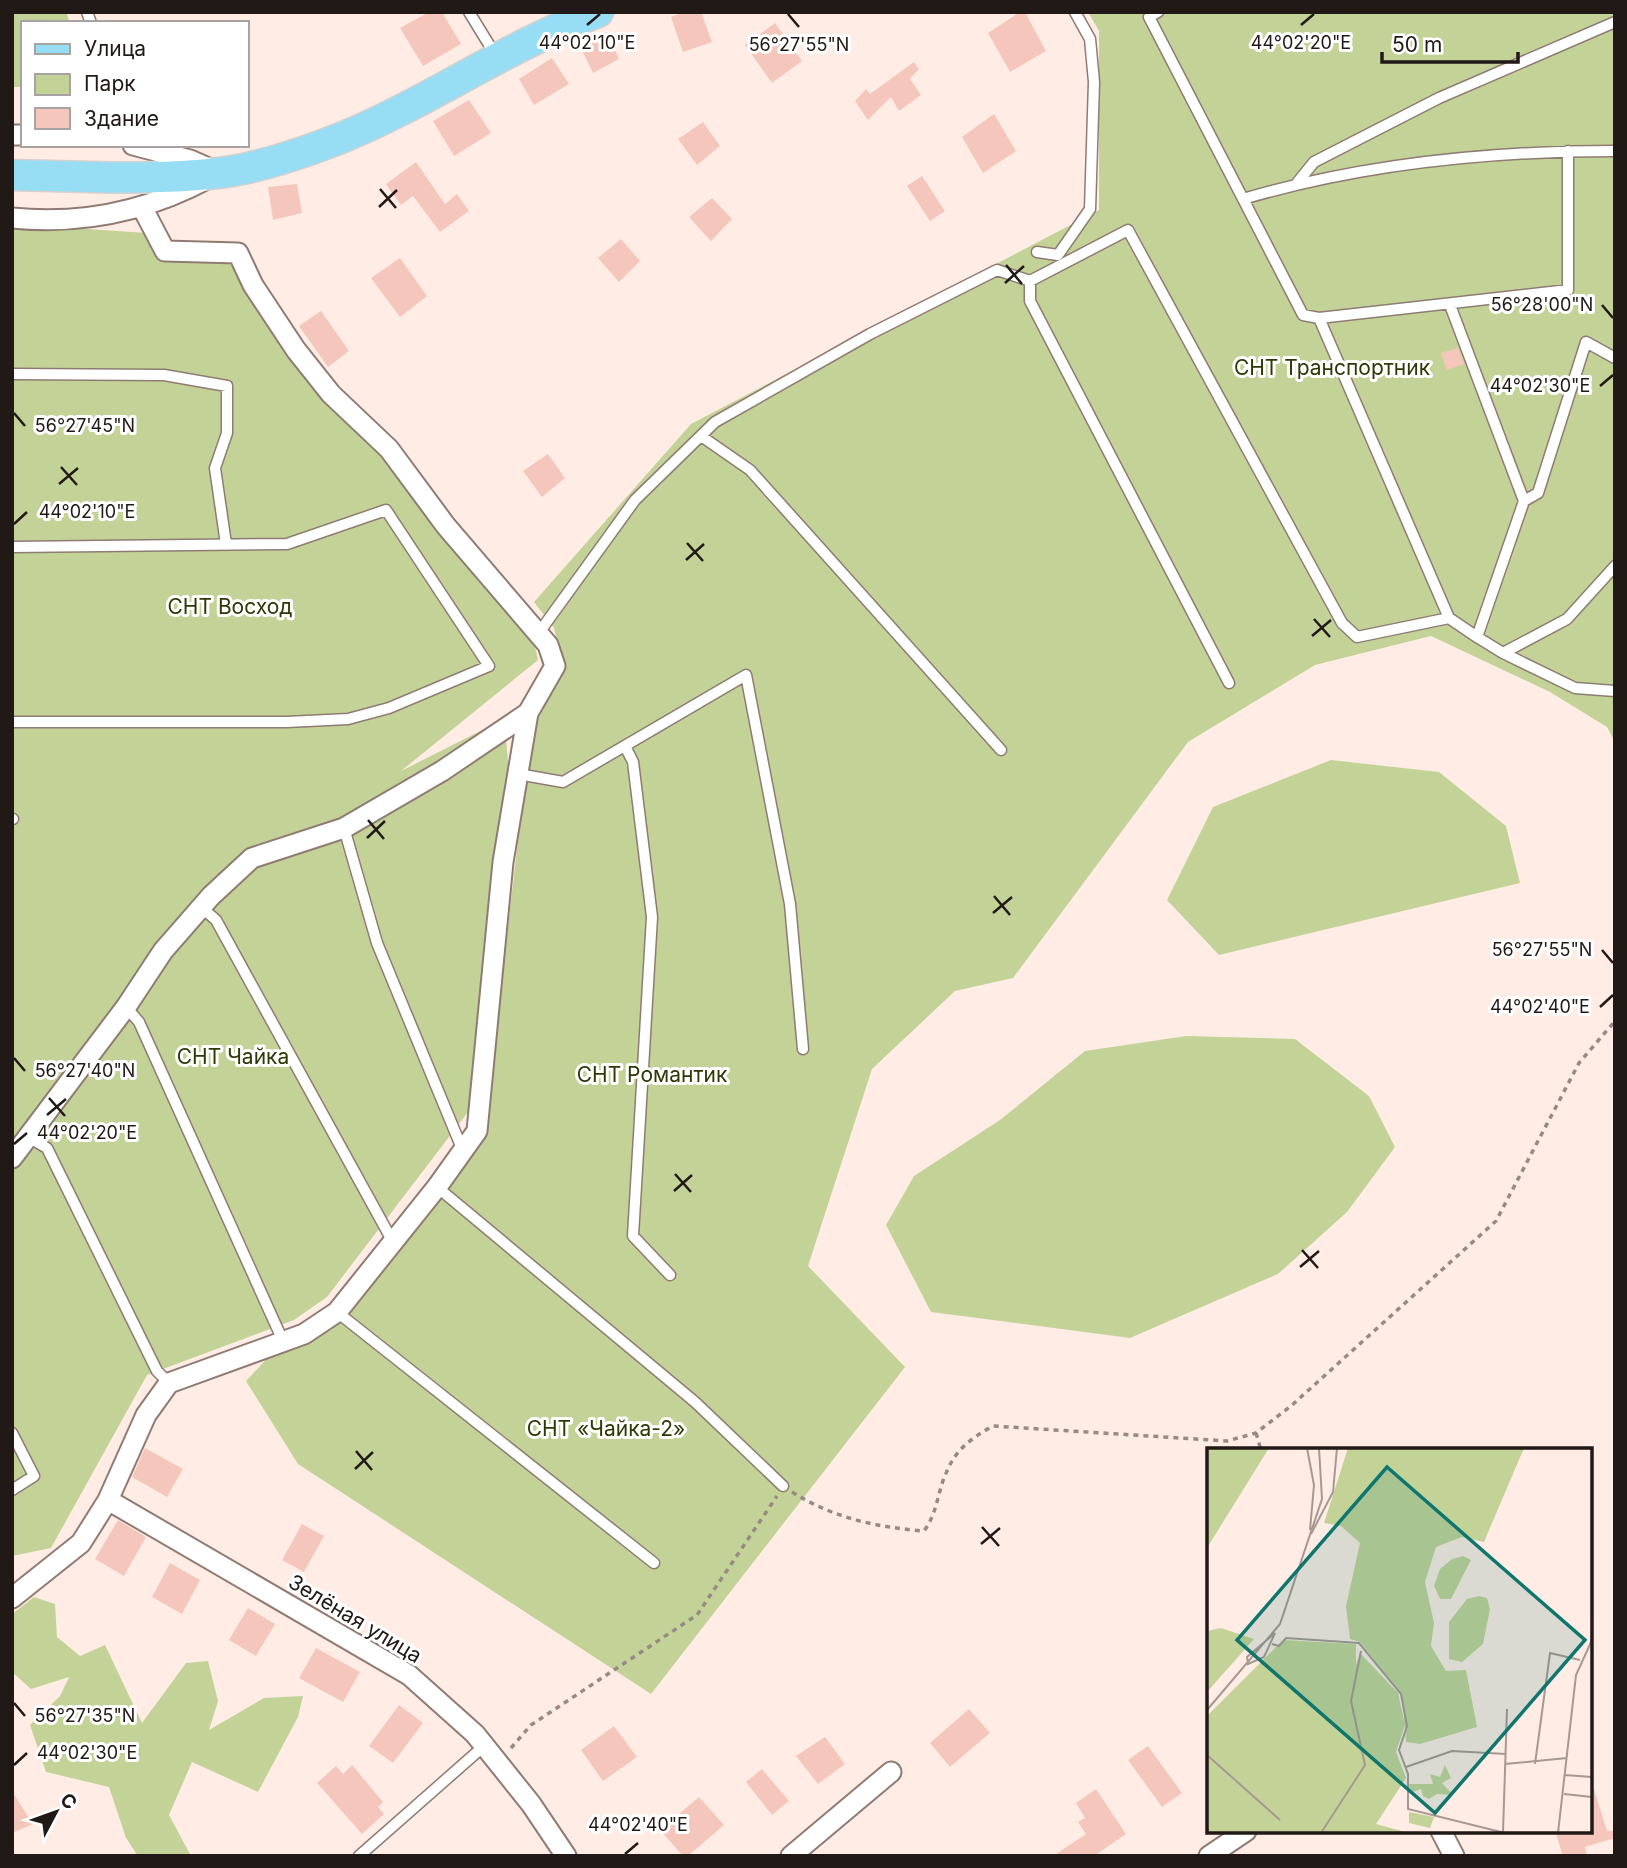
<svg xmlns="http://www.w3.org/2000/svg" width="1627" height="1868" viewBox="0 0 1627 1868" font-family="Inter,sans-serif">
<style>
.green{fill:#c3d398}
.building{fill:#f5c7bc}
.lines{fill:none;stroke-linecap:round;stroke-linejoin:round}
.lane-casing{stroke:#907b72;stroke-width:13}
.street-casing{stroke:#907b72;stroke-width:23}
.primary-casing{stroke:#d3d1d0;stroke-width:33}
.path{stroke:#978a84;stroke-width:3.5;stroke-dasharray:5 5;stroke-linecap:butt}
.lane{stroke:#fff;stroke-width:10}
.street{stroke:#fff;stroke-width:19}
.primary{stroke:#97ddf4;stroke-width:30}
.ticks{fill:none;stroke:#211916;stroke-width:2.5}
.labels{text-anchor:middle;stroke-width:6;stroke-linejoin:round;paint-order:stroke}
.park-label{font-size:21px;fill:#2e3804;stroke:#fff}
.street-label{font-size:21px;fill:#211916;stroke:#fff}
.inset-road{fill:none;stroke:#a69892;stroke-width:2}
.view{fill:#0f766e;fill-opacity:0.15;stroke:#0f766e;stroke-width:3.5}
.inset-edge{fill:none;stroke:#211916;stroke-width:3.5}
.ticks-label{font-size:18px;text-anchor:middle;fill:#211916;stroke:#fff;stroke-width:6;stroke-linejoin:round;paint-order:stroke}
</style>
<rect width="100%" height="100%" fill="#ffece4"/>
<path class="green" d="M12 12H66L70 23H23V87H12Z
M1088 12H1615V742L1607 727 1550 692 1431 636 1315 665 1188 742 1013 978 955 991 872 1069 808 1266 905 1367 651 1694 298 1464 246 1381 272 1353 330 1329 366 1291 484 1137 527 761 537 721 564 669 554 628 534 602 691 424 1099 210V31Z
M12 224 147 233 154 245 150 249 168 246 219 248 309 375 393 463 533 638 538 660 401 771 504 719 509 771 468 1112 327 1297 294 1320 147 1375 51 1548 12 1556Z
M1331 760 1439 772 1506 826 1520 883 1219 955 1167 900 1213 807Z
M1186 1036 1295 1039 1369 1096 1395 1147 1347 1212 1278 1274 1130 1338 931 1312 886 1225 914 1176 1000 1120 1085 1051Z
M34 1597 55 1604 57 1637 80 1656 105 1645 142 1723 186 1663 208 1661 218 1701 209 1730 264 1698 303 1696 298 1717 258 1792 192 1762 169 1815 191 1856H138L126 1838 109 1787 46 1772 30 1725 60 1696 69 1677 31 1689 12 1672V1614Z"/>
<path class="building" d="M429 12H442L461 44 423 66 400 28Z
M684 12H701L712 42 683 52 671 17Z
M1020 12H1025L1046 51 1010 72 988 33Z
M775 23 802 61 772 83 745 45Z
M606 32 619 59 593 73 579 44Z
M552 58 569 84 534 105 519 79Z
M914 62 919 69 910 79 921 95 899 111 891 97 868 120 855 101 866 89 870 94Z
M469 100 491 133 454 156 433 121Z
M994 114 1016 151 983 173 962 137Z
M703 122 720 146 697 165 678 139Z
M416 162 445 204 457 194 469 211 440 232 413 196 401 205 386 184Z
M922 176 945 211 930 221 907 186Z
M297 184 302 213 273 220 268 187Z
M712 198 732 219 711 241 689 217Z
M621 239 640 261 619 282 598 258Z
M400 258 427 296 400 317 371 278Z
M321 311 349 351 328 367 299 326Z
M1458 348 1464 364 1447 370 1441 353Z
M548 454 565 478 542 497 523 471Z
M145 1448 183 1469 167 1497 132 1477Z
M118 1520 146 1537 124 1576 95 1559Z
M302 1524 324 1536 304 1572 282 1560Z
M170 1563 200 1580 182 1614 152 1597Z
M248 1608 275 1624 256 1656 229 1640Z
M316 1648 360 1672 343 1702 299 1678Z
M399 1705 423 1723 393 1763 369 1746Z
M969 1709 990 1733 950 1767 930 1743Z
M614 1726 637 1757 603 1781 581 1750Z
M825 1737 845 1764 818 1784 796 1756Z
M1148 1746 1182 1793 1162 1807 1128 1760Z
M352 1765 383 1802 378 1807 384 1814 362 1834 317 1783 336 1766 343 1774Z
M762 1769 789 1801 772 1815 746 1782Z
M1096 1789 1126 1834 1094 1856H1053L1086 1834 1078 1822 1085 1818 1076 1803Z
M1594 1789 1607 1831H1615V1838L1585 1847 1587 1856H1563L1556 1834 1590 1831V1790Z
M12 1791 33 1824 12 1833Z
M699 1797 724 1825 688 1856H683L660 1830Z"/>
<g class="lines">
<g class="lane-casing">
<path id="lane" d="M87 12 91 23
M469 12 496 56
M1158 12 1149 17 1303 315 1319 318 1449 618 1477 637 1524 501 1450 305
M1297 183 1314 162 1439 98 1615 22
M1243 199C1362 164 1491 151 1615 151
M1037 252 1058 255 1090 209 1094 82 1090 39 1075 12
M1030 281V301L1229 683
M1319 318 1568 290V151
M12 374 164 375 227 386V433L215 468 226 544
M701 436 750 470 1001 750
M1524 501 1538 493 1586 342 1615 358
M12 547 287 544 386 510 489 666 389 708 348 719 287 722H12
M538 634 635 500 715 422 870 334 997 270 1030 281 1128 230 1342 623 1357 637 1449 618
M1477 637 1503 653 1567 619 1615 566
M1503 653 1575 688 1615 691
M625 746 633 762 652 917 633 1236 670 1275
M518 774 563 782 746 675 790 904 803 1049
M12 819H13
M344 828 377 943 463 1151
M201 907 216 920 393 1242
M126 1007 139 1022 283 1341
M28 1137 47 1148 157 1371 169 1383
M437 1187 695 1402 783 1486
M337 1312 654 1563
M12 1433 34 1476 12 1490
M359 1856 484 1746"/>
</g>
<g class="street-casing">
<path id="street" d="M12 135H23
M133 145 190 160 215 171
M12 218C82 225 148 211 209 178
M12 1158 126 1007 163 951 211 896 252 858 344 828 442 771 528 713
M108 1500 409 1675 475 1734 531 1804 566 1856
M12 1598 81 1543 108 1500 146 1415 169 1383 304 1334 337 1312 437 1187 477 1131 503 862 528 713 555 666 548 645 446 526 389 449 331 394 296 350 253 285 238 253 165 251 142 207
M1441 1831 1454 1856
M791 1856 891 1772
M1209 1856 1246 1831"/>
</g>
<g class="primary-casing">
<path id="primary" d="M12 175C80 176 151 181 219 173 260 168 303 153 341 138 429 102 508 45 598 12"/>
</g>
<path class="path" d="M1256 1433 1261 1450
M792 1492C834 1518 875 1527 924 1531 938 1512 937 1492 947 1471 956 1449 973 1437 993 1426L1227 1441 1256 1433 1291 1406 1496 1221 1579 1063 1615 1021
M511 1748 531 1725 697 1615 777 1496"/>
<use href="#lane" class="lane"/>
<use href="#street" class="street"/>
<use href="#primary" class="primary"/>
</g>
<path class="ticks" d="M788 14 799 27M587 25 600 14M1301 25 1314 14M380 189 396 208M379 207 397 190M1006 265 1022 284M1005 283 1024 266M1602 305 1613 318M1600 386 1613 375M14 413 25 426M61 467 77 485M59 484 78 468M14 524 27 512M687 543 703 561M686 560 704 544M1314 619 1330 637M1312 636 1331 620M368 820 384 839M367 838 385 821M994 896 1010 915M993 913 1012 897M1602 950 1613 963M1600 1007 1613 995M14 1058 25 1071M49 1098 65 1116M47 1115 66 1099M14 1144 27 1133M675 1174 691 1192M674 1191 692 1175M1302 1250 1318 1268M1300 1267 1319 1251M356 1451 372 1470M355 1469 373 1452M982 1527 999 1546M981 1544 1000 1528M14 1703 25 1716M14 1765 27 1753M625 1854 638 1843"/>
<g class="labels">
<g class="park-label">
<text x="1332" y="375">СНТ Транспортник</text>
<text x="230" y="614">СНТ Восход</text>
<text x="233" y="1064">СНТ Чайка</text>
<text x="652" y="1082">СНТ Романтик</text>
<text x="606" y="1436">СНТ «Чайка-2»</text>
</g>
<g class="street-label">
<text transform="translate(355 1619) rotate(31)" y="7">Зелёная улица</text>
</g>
</g>
<g transform="translate(1207 1448)">
<rect width="385" height="385" fill="#ffece4"/>
<path d="M0 0H62L0 100ZM141 0H317L277 94 255 89 229 99 218 134 227 175 224 198 239 223 259 222 270 279 213 296 199 294 195 246 153 194 143 191 139 158 153 95 134 78 117 75ZM256 108 264 112 244 151H233L227 138 233 121 245 111ZM272 148 280 150 283 161 276 196 255 214 242 211V174L260 151ZM14 180 47 191 0 244V183ZM76 192 149 196V217L153 205 191 245 198 277 189 304 199 330 169 376 202 385H0V268ZM238 317 244 330 235 335 246 347 230 346 222 351 216 348 214 341 203 345 202 336H226L223 326 233 329ZM202 364 227 369 223 380 202 375Z" fill="#c3d398"/>
<path class="inset-road" d="M100 0 107 37 103 82M104 86 126 44 130 0M68 185 57 209 41 216 40 209ZM65 196 72 198 79 190 152 195 194 246 200 278 192 302 201 326V361L298 385M0 262 73 176 115 51 112 0M0 307 73 372M298 316 360 310M328 316 343 205 373 212M199 319 245 303 299 306M358 327 385 329M357 346 385 349M296 384 300 261M114 385 158 317 144 253 154 203M351 385 369 227 385 192"/>
<path class="view" d="M180 19 378 192 228 365 30 192Z"/>
<rect width="385" height="385" class="inset-edge"/>
</g>
<g class="ticks-label">
<text x="587" y="49">44°02'10"E</text>
<text x="1301" y="49">44°02'20"E</text>
<text x="799" y="51">56°27'55"N</text>
<text x="1542" y="311">56°28'00"N</text>
<text x="1540" y="392">44°02'30"E</text>
<text x="85" y="432">56°27'45"N</text>
<text x="87" y="518">44°02'10"E</text>
<text x="1542" y="956">56°27'55"N</text>
<text x="1540" y="1013">44°02'40"E</text>
<text x="85" y="1077">56°27'40"N</text>
<text x="87" y="1139">44°02'20"E</text>
<text x="85" y="1722">56°27'35"N</text>
<text x="87" y="1759">44°02'30"E</text>
<text x="638" y="1831">44°02'40"E</text>
</g>
<rect width="1627" height="1868" fill="none" stroke="#211916" stroke-width="28"/>
<rect x="21" y="21" width="228" height="126" fill="#ffffff" stroke="#a6a3a2" stroke-width="2"/>
<rect x="35" y="44" width="35" height="10" fill="#97ddf4" stroke="#a6a3a2" stroke-width="2"/>
<text x="84" y="56" font-size="21" fill="#211916">Улица</text>
<rect x="35" y="74" width="35" height="21" fill="#c3d398" stroke="#a6a3a2" stroke-width="2"/>
<text x="84" y="91" font-size="21" fill="#211916">Парк</text>
<rect x="35" y="108" width="35" height="21" fill="#f5c7bc" stroke="#a6a3a2" stroke-width="2"/>
<text x="84" y="126" font-size="21" fill="#211916">Здание</text>
<g transform="translate(56 1812) rotate(49)" stroke="#ffffff" stroke-width="5" paint-order="stroke">
<path d="M0-5L12 26L0 18L-12 26Z" fill="#211916"/>
<text y="-10" font-size="19" font-weight="bold" text-anchor="middle" fill="#211916">С</text>
</g>
<path d="M1382 52v10h136v-10" fill="none" stroke="#211916" stroke-width="3.5"/>
<text x="1392" y="52" font-size="21" fill="#211916" stroke="#ffffff" stroke-width="5" paint-order="stroke">50 m</text>
</svg>
